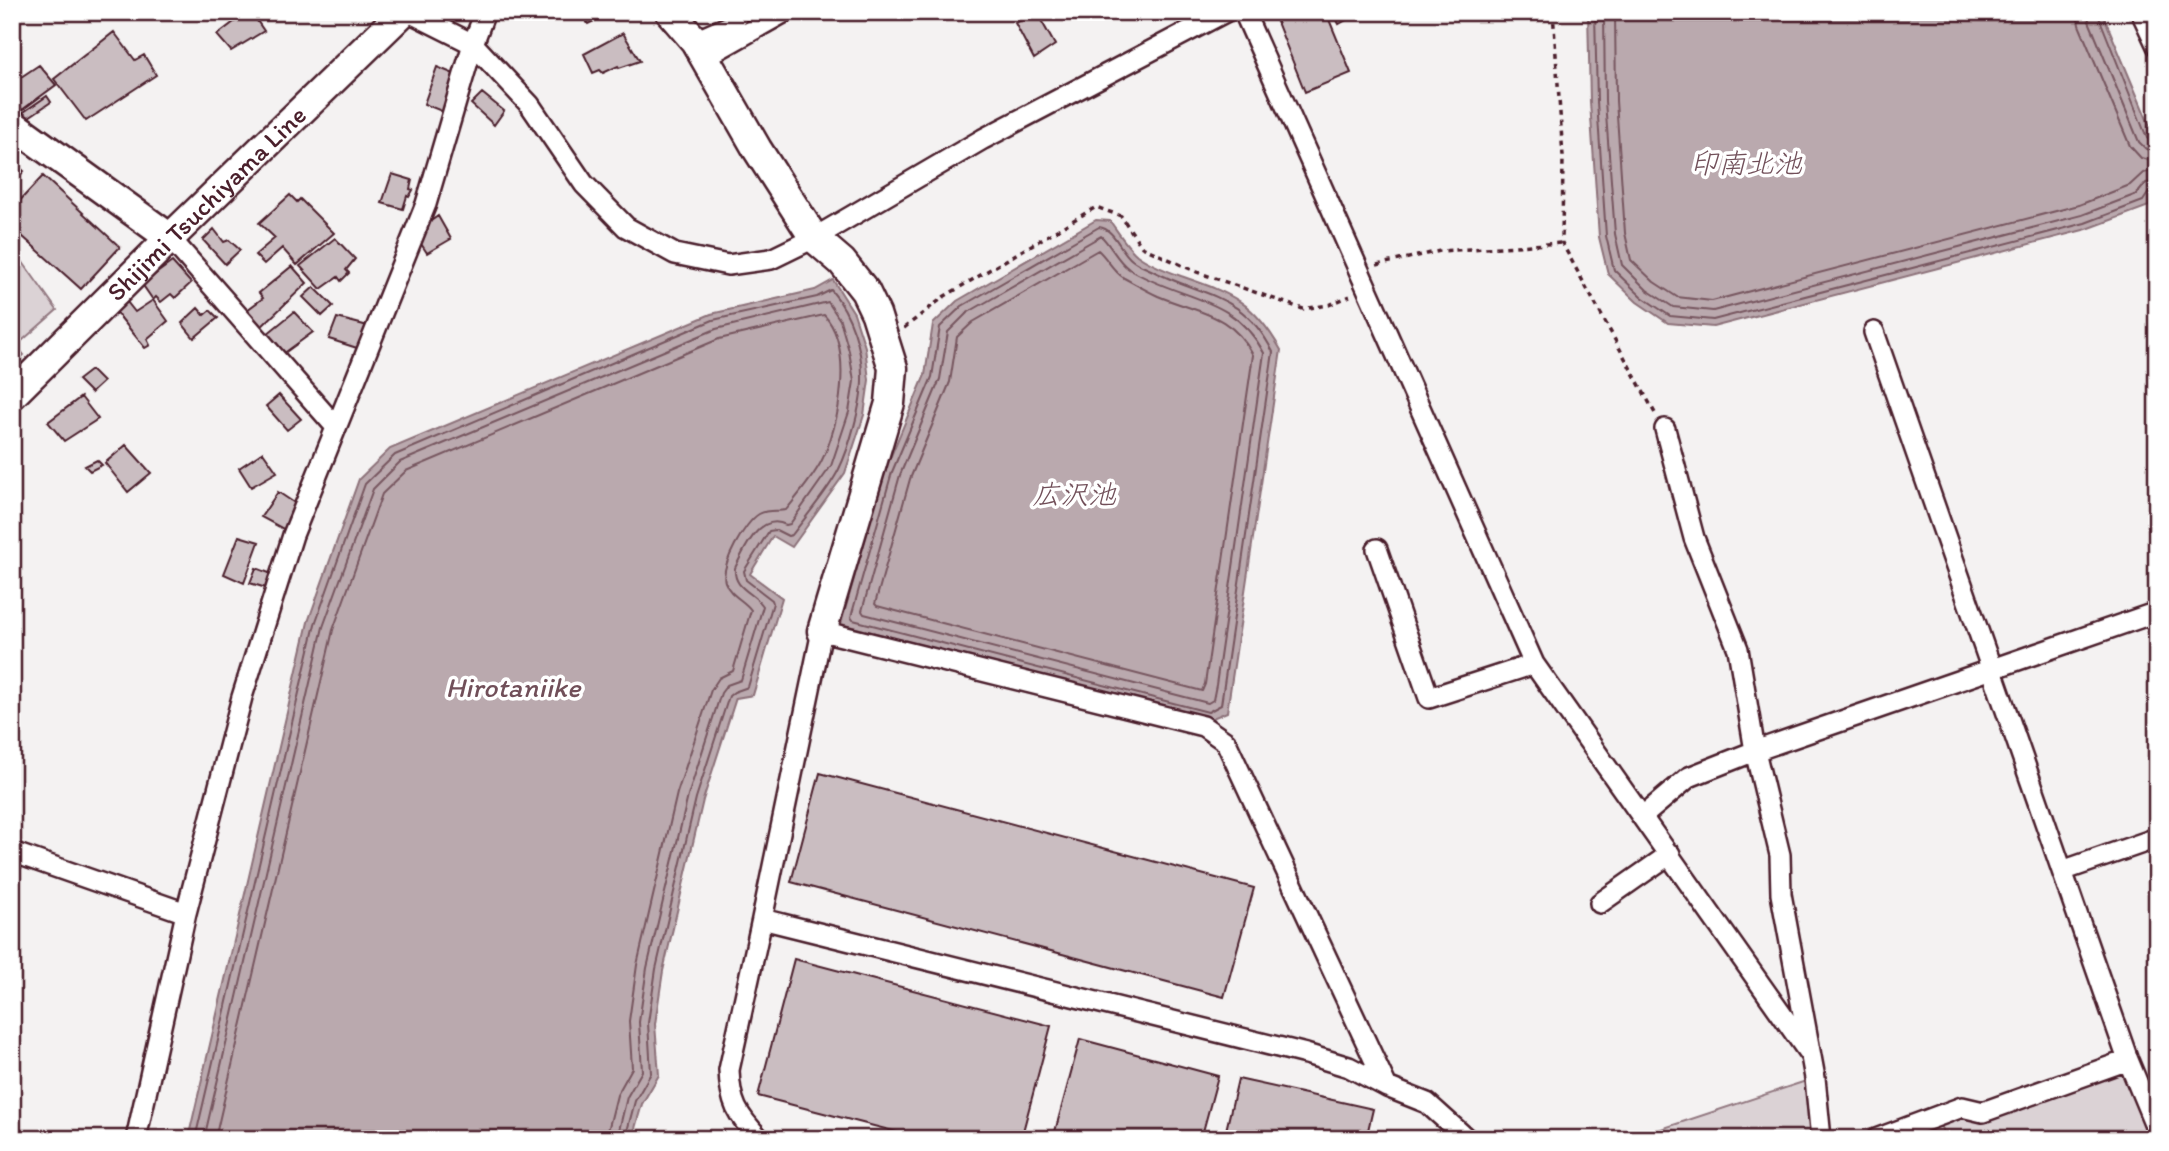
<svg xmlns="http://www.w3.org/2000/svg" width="2169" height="1151" viewBox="0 0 2169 1151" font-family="Itim,'Klee One',sans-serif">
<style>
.green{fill:#dbd2d5;stroke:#927880;stroke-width:2}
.water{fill:#baa9ae;stroke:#8d727a;stroke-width:2}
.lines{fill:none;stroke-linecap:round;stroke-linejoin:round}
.shore{stroke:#77565f;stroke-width:2}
.stream{stroke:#8d727a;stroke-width:5}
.building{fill:#cabdc1;stroke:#4a1f2b;stroke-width:2}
.street-casing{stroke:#4a1f2b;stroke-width:24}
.secondary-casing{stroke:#4a1f2b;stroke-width:33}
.path{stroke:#4a1f2b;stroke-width:3.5;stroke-dasharray:5 5;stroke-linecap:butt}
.street{stroke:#fff;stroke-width:19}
.secondary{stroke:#fff;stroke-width:28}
.labels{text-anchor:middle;stroke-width:7;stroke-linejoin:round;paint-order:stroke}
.street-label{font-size:26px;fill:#4a1f2b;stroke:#fff}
.water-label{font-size:28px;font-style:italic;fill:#714f59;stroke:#fff}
</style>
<rect width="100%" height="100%" fill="#f4f2f2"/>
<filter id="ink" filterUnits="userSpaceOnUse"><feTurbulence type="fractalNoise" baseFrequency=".0143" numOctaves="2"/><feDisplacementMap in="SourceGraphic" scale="14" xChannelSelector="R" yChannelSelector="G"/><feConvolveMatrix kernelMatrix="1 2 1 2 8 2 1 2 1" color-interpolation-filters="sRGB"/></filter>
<g filter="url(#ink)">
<path class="green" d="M12 247 57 310 16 346 24 355 12 365Z
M2128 1060 2157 1131 2138 1139H1946L1936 1116 1983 1112Z
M1815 1078 1821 1139H1631Z"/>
<path class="water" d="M1588 12H2102L2157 143V191L2149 206 2087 229 1713 327 1668 323 1637 302 1608 274 1599 237 1590 102Z
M1096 220 1110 221C1118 232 1127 247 1137 255 1149 264 1167 271 1181 276 1232 294 1253 301 1281 350L1227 712 1208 720 841 624 885 470 925 375 933 324 957 301Z
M833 280 854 313 865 347 869 380 864 415 845 473 792 547 773 536 750 574 782 598 753 695 736 698 703 800 663 971 655 1024 659 1075 642 1104 632 1139H188L308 622 359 479 390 449 711 314 815 290Z"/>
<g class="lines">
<path class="shore" d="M1595 12 1597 102 1606 236 1614 270 1642 297 1670 316 1713 320 2085 223 2143 201 2149 192 2157 190
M1604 12 1605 101 1615 234 1622 265 1647 290 1673 307 1713 311 2082 215 2137 194 2146 183 2157 181
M1615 12 1616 101 1625 233 1631 260 1654 282 1677 297 1712 301 2079 205 2130 185 2143 173 2157 170
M2077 12 2079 25 2130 146 2141 158 2157 162
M2088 12 2089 21 2139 142 2146 149 2157 152
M2097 12 2147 138 2151 142 2157 143
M1099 227C1115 229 1120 251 1132 260 1138 265 1145 267 1151 270 1204 298 1242 291 1273 352L1221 705 1208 712 853 620 851 617 892 472 932 377 940 327 962 306Z
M1101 236C1111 245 1117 261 1129 269 1181 301 1233 294 1264 353L1216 685 1213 700 1208 703 864 614 862 611 900 475 940 379 948 332 967 313Z
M1098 250C1107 258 1113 271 1124 278 1135 284 1147 291 1158 296 1198 313 1231 313 1253 355L1205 684 1202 691 877 606 875 604 910 479 950 382 957 337 973 322Z
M195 1139 315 624 365 484 395 455 713 320 817 297 831 290C851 313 863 350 862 380 862 403 849 449 839 469 829 490 806 516 792 535L788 536 776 530 769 531 744 571 746 580 772 600 773 603 748 687 734 692 729 696 696 798 656 969 648 1023 651 1073 635 1101 625 1139
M204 1139 323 627 373 489 400 462 716 329 828 302 840 320 849 351 854 381 849 412 831 466 790 524 786 525C760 512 745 548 735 568 733 589 754 592 763 606L741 680 727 685 721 693 688 796 647 968 639 1022 642 1071 627 1097 617 1139
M215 1139 333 630 382 494 406 471 719 339 824 315C854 347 840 426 821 462 812 479 798 495 786 510 777 512 768 509 759 514 745 522 720 566 725 582 730 596 744 600 751 610L733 671 719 678 711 690 677 793 637 965 629 1021 632 1068 617 1095 606 1139"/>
<path class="stream" d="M2136 1139 2154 1132"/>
</g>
<path class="building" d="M247 12H251L264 31 231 51 217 35Z
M596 12H612L588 24 584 18Z
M1273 12H1326L1351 73 1305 92Z
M1333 12H1360L1339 24Z
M1037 13 1055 45 1034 59 1015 23Z
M114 32 135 60 144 55 156 75 86 121 54 79Z
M623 33 640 61 619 68 618 66 603 73 600 70 593 73 584 54Z
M39 65 56 85 22 110 12 97V83Z
M437 67 459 76 444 112 424 104Z
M482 93 504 111 494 125 471 104Z
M47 96 51 102 23 121 18 116Z
M12 161 24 171 12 184Z
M392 174 412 180 410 189 413 190 409 197 407 196 403 209 382 203Z
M43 176 120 247 81 289 12 227V209Z
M290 195 297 202 300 199 334 233 297 265 282 248 264 264 255 255 275 238 259 223Z
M438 216 451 239 427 253 414 233Z
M214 229 224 242 229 240 240 250 225 264 203 240Z
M335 238 355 259 346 270 349 273 341 281 338 277 321 289 300 266Z
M172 262 191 283 175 298 171 294 161 302 156 297 153 300 142 284Z
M292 266 307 283 258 330 243 313 263 298 259 293Z
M314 287 333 306 322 316 303 297Z
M153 300 168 321 147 339 150 345 145 348 116 312 127 302 135 312Z
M198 308 204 315 210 310 218 318 194 338 182 323Z
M294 312 313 332 279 357 262 338Z
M337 318 368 326 357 348 329 339Z
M91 370 103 382 91 393 78 380Z
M279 395 301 419 287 430 266 406Z
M81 397 98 419 64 441 48 422Z
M126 445 151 473 128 492 105 463Z
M263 452 277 472 251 487 239 468Z
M97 460 102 465 90 471 85 466Z
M278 492 296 504 288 518 292 519 285 530 261 517Z
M239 536 259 542 244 583 224 574Z
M256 568 272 574 266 588 250 583Z
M820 773 1254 888 1224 997 791 882Z
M794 959 1051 1026 1021 1139H924L758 1096Z
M1080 1039 1218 1076 1201 1139H1053Z
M1238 1079 1373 1109 1366 1139H1224Z"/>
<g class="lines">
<g class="street-casing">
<path id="street" d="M409 12 473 44 530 105 584 184 626 227 675 254 728 265 771 259 814 238 983 139 1225 12
M1244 12 1534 664 1811 1056
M2141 12 2157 46
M695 41 734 24 738 12
M705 57 785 12
M170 238 335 426
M1874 332 2128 1060 2157 1130
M1665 429 1694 538 1738 649 1755 751 1780 855 1781 894 1815 1078 1821 1139
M1377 549 1429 698 1534 664
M1643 816 1689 777 1755 751 2157 612
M12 852 186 913
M2062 871 2157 838
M1600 903 1670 854
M762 919 822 631 1203 726 1226 742 1387 1087
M136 1139 186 913 242 697 293 535 426 204 473 44 485 12
M760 1139C737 1115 730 1103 729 1070L762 919 1306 1054 1349 1067 1387 1087 1427 1103 1467 1139
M1876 1139 1962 1107 1983 1112 2128 1060"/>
</g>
<g class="secondary-casing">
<g id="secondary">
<path d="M670 12 695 41 757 149 814 238 842 262 865 291 876 314 893 368 890 403 822 631"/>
<path d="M12 124 170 238"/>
<path id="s1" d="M12 395 170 238 403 12"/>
</g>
</g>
<path class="path" d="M1553 12 1563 156 1562 243 1656 415
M1377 265 1440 251 1562 243
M904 328 945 296 1096 207 1121 216 1142 247 1197 272 1303 309 1329 305 1350 296"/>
<use href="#street" class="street"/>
<use href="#secondary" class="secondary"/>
</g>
</g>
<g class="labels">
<g class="street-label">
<text dy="9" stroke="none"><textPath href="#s1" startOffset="273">Shijimi Tsuchiyama Line</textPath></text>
</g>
<g class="water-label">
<text x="1746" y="173">印南北池</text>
<text x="1074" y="504">広沢池</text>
<text x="513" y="697">Hirotaniike</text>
</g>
</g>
<rect width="2169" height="1151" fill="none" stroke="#fff" stroke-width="42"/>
<rect x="21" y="21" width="2127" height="1109" fill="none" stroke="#4a1f2b" stroke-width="2.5" filter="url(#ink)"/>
</svg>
